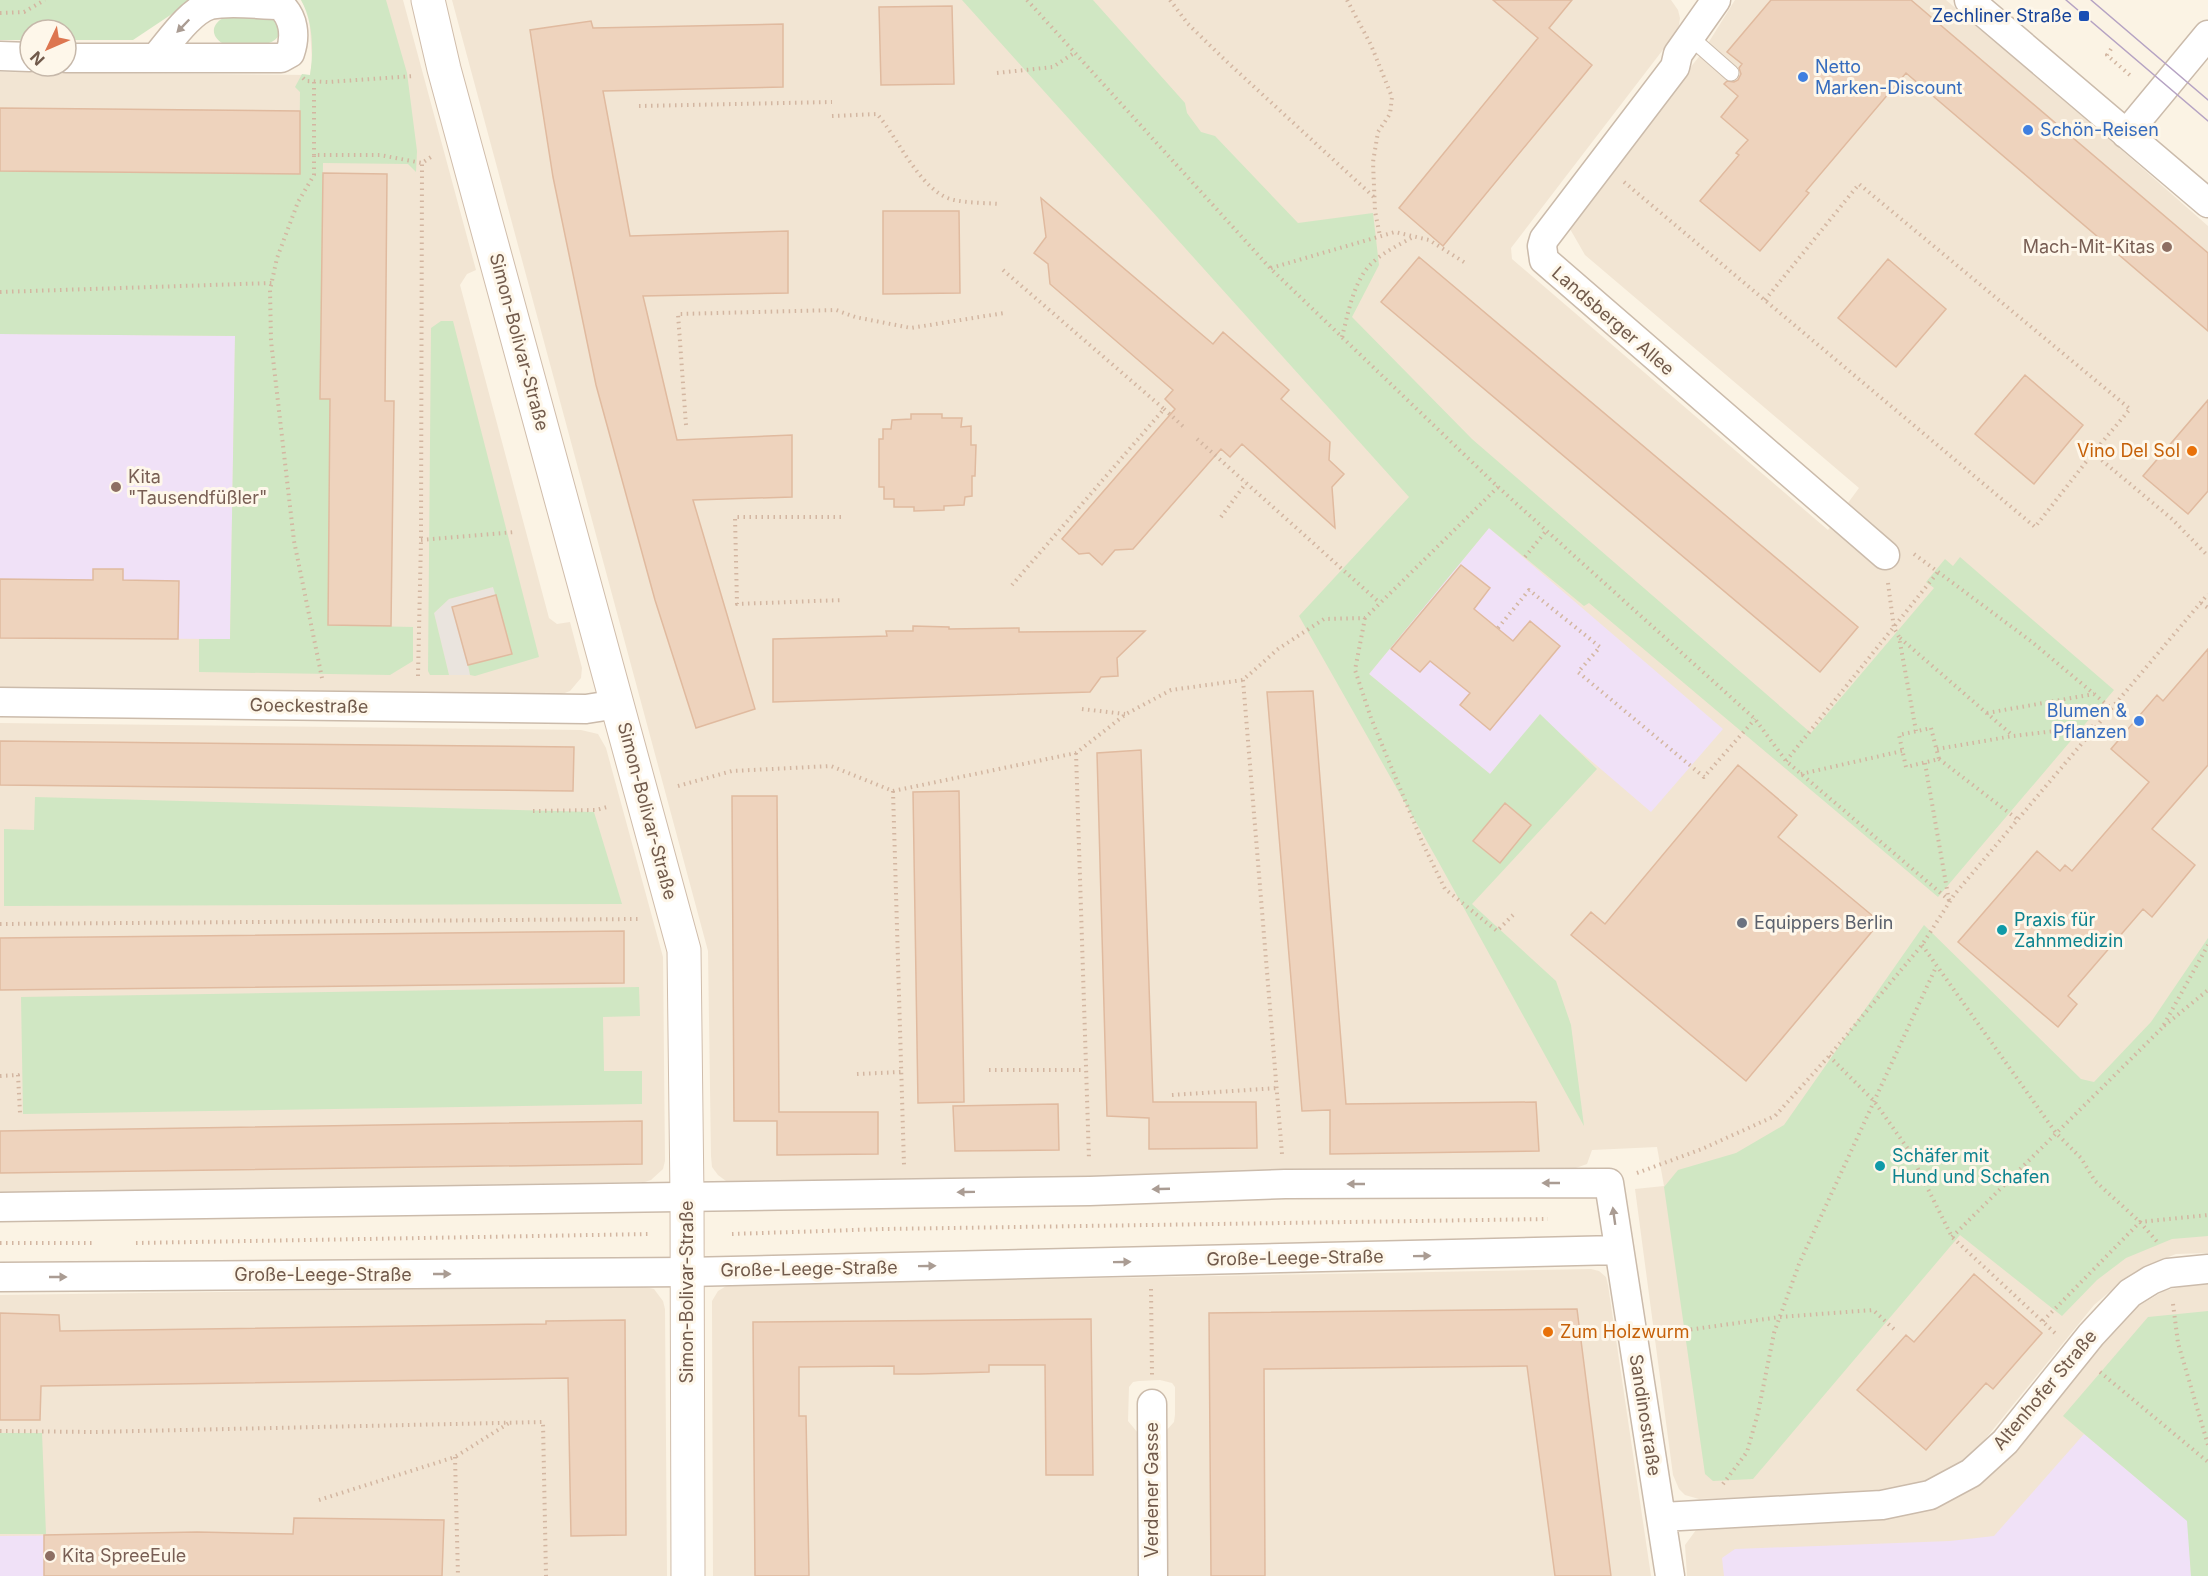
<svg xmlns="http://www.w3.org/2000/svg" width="2208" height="1576" viewBox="0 0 2208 1576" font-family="Inter,sans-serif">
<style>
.residential{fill:#f2e5d3}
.industrial{fill:#eae4de}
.education{fill:#f0e1f7}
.green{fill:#d0e7c3}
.building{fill:#eed3bd;stroke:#e0ba9f;stroke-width:1.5}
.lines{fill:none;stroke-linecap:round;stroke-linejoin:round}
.lane-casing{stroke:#cbbbab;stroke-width:17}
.street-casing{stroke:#cbbbab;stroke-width:31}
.secondary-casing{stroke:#d0bdab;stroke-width:35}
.path{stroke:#d3b6a1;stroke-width:4;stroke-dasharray:1.5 4.5;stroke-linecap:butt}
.lane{stroke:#fff;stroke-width:15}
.street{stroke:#fff;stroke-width:28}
.secondary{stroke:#fff;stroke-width:33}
.tram{stroke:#b6a3c3;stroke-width:1.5}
.oneway{fill:#aa9c93}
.transit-dot{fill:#1a4fb4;stroke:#fef7ea;stroke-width:2}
.shop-dot{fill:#3f7fe0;stroke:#fef7ea;stroke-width:2}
.education-dot{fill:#8d6e63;stroke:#fef7ea;stroke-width:2}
.food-dot{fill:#e8710a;stroke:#fef7ea;stroke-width:2}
.worship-dot{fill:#6b7280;stroke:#fef7ea;stroke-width:2}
.culture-dot{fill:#0f9aa8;stroke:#fef7ea;stroke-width:2}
.labels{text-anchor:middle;stroke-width:6;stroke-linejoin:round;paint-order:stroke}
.transit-label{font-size:18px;fill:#164399;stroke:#fef7ea;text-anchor:end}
.shop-label{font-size:18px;fill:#366cbe;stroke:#fef7ea;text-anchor:start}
.education-label{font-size:18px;fill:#785e54;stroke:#fef7ea;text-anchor:start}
.street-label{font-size:18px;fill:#715a4b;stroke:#fef7ea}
.food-label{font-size:18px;fill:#c56008;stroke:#fef7ea;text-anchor:end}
.culture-label{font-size:18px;fill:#0d838f;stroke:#fef7ea;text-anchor:start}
.worship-label{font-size:18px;fill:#5b616d;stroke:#fef7ea;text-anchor:start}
</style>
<rect width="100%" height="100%" fill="#fbf3e4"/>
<path class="residential" d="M301 0H403L476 270 467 274 460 285 549 618 557 624 570 622 582 668 581 678 570 691 562 694 0 689V72L310 75 312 61 309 14Z
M452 0H1671L1678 10 1680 18 1679 25 1675 34 1511 248 1512 259 1828 530 1859 488 1585 255 1566 222 1702 53 1735 0H1946L2092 124 2208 226V1253L2176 1254 2153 1263 2120 1283 2094 1305 1978 1448 1965 1460 1929 1480 1909 1488 1885 1492 1699 1499 1685 1495 1679 1489 1673 1475 1635 1189 1664 1186 1657 1147 1592 1150 1587 1164 1573 1169 738 1182 726 1181 718 1175 712 1167 711 1156 708 951Z
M0 723 581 730 598 734 606 748 663 957 665 1161 663 1169 651 1180 645 1182 0 1193Z
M1591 1269 1599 1271 1606 1277 1608 1285 1651 1576H1164L1165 1432 1174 1422 1175 1415V1387L1172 1383 1160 1380 1139 1381 1133 1382 1129 1387 1128 1421 1138 1433 1141 1576H713L712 1308V1301L718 1291 728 1285Z
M2208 1280V1576H1687L1685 1545 1696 1530 1706 1526 1887 1518 1924 1511 1945 1502 2084 1365 2135 1308 2164 1291Z
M641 1286 654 1289 663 1301 665 1309 667 1576H0V1295Z"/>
<path class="industrial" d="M494 587 512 654 468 665 470 675H449L434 613 449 599Z"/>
<path class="education" d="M0 334 235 336 230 639 0 638Z
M1489 528 1723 729 1651 812 1540 717 1490 774 1369 674Z
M2084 1434 2188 1521 2191 1576H1724L1722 1558 1735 1549 1950 1541 1994 1536Z
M101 1535V1576H0V1536Z"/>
<path class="green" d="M0 0H193L133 40H66V30H30V40H0Z
M301 0H386L407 73 417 151 416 172 408 164 323 163 320 399H330L328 625 413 627V661L390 675 199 672V639H230L235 336 0 334V171L299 174 300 92 295 87 302 74 310 75C314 51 313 21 301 0Z
M962 0H1093L1185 103 1187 113 1201 132 1215 136 1298 223 1373 213 1379 265 1352 317 1472 439 1811 733 1934 588 1926 582 1945 559 1953 566 1960 557 2114 690 1938 897 1589 603 1584 606 1489 528 1369 674 1490 774 1540 714 1597 769 1472 904 1556 981 1571 1025 1584 1126 1438 861 1299 616 1409 497Z
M223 18H271L276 22 279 35C270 51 239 44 222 43 211 36 211 25 223 18Z
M441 321H453L539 657 475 676 470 675 468 665 512 653 493 587 449 599 434 613 449 675H430L428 671 431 328Z
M35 797 594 812 622 904 4 906V829L34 830Z
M1924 925 2081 1079 2094 1082 2151 1022 2208 938V1236L2172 1239 2126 1258 2097 1280 2062 1316 1960 1235 1753 1479 1713 1481 1705 1474 1664 1187 1678 1170 1736 1153 1784 1125Z
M639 987 640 1016 603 1017 604 1071H642V1104L23 1114 21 997Z
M2208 1311V1576H2191L2187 1521 2063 1416 2148 1317Z
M0 1433H42L46 1534H0Z"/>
<path class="building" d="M1493 0H1572L1549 28 1592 65 1443 246 1399 208 1538 38Z
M1771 0H1911L2208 253V331L1906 73 1806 191 1809 193 1760 251 1700 201 1739 155 1736 153 1748 140 1721 117 1738 96 1724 84 1727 81 1734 82 1738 80 1741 74 1739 68 1742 64 1727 52Z
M952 6 954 84 881 85 879 7Z
M591 21 593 28 783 24V87L603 91 630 236 788 231V293L643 296 677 440 792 435V497L693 500 755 709 696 728 655 600 596 385 553 177 530 30Z
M0 108 300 111V174L0 171Z
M323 173 387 174 385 401H394L391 626 328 625 330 399H320Z
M1041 198 1213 344 1223 332 1289 390 1281 399 1330 442 1329 460 1344 474 1332 487 1335 528 1242 444 1230 457 1221 449 1133 549 1115 550 1102 565 1089 553 1079 554 1062 539 1175 409 1165 399 1173 390 1050 284 1048 264 1034 253 1046 237Z
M883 211H959L960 293 883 294Z
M1419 257 1858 627 1820 672 1381 302Z
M1888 259 1946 309 1896 367 1838 318Z
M2025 375 2083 425 2034 484 1975 434Z
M2208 400V491L2188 514 2143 476Z
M911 414H942V418H962L961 427 971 426V445H976L975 476H972V496L965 497 964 505 944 506V510L914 511V507H894V499H884V487H879V439H883V429H891L892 420 911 419Z
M1461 565 1490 588 1474 609 1513 641 1530 621 1560 646 1490 730 1460 705 1470 693 1430 661 1420 672 1391 649Z
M93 569H123V580L179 581 178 639 0 638V579L93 580Z
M496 595 512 654 468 665 452 607Z
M913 626 949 627V629L1019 628V632L1145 631 1117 658 1118 676 1101 677 1090 692 773 702V639L887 636 886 631H913Z
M2208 649V765L2152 829 2195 865 2152 917 2143 909 2068 996 2077 1004 2058 1027 1958 942 2037 851 2060 871 2065 865 2072 871 2149 782 2111 749 2157 695 2163 701Z
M1313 691 1346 1104 1536 1102 1539 1151 1330 1154V1110L1302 1111 1267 692Z
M0 741 574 747 573 791 0 785Z
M1141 750 1153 1102H1256L1257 1148 1149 1149V1118L1107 1116 1097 753Z
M1738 765 1797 815 1778 837 1880 922 1746 1081 1571 935 1591 912 1605 924Z
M959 791 964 1102 918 1103 913 792Z
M732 796H777L779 1112H878V1154L777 1155V1121H734Z
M1505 803 1531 825 1500 863 1473 841Z
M624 931V983L0 990V938Z
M1058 1104 1059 1150 955 1151 953 1106Z
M642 1121V1164L0 1173V1131Z
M1974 1274 2042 1333 1993 1389 1986 1383 1926 1450 1857 1390 1906 1335 1914 1342Z
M1577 1309 1611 1576H1555L1527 1366 1264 1369 1265 1576H1211L1209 1313Z
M0 1313 59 1315 60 1331 546 1324V1321L625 1320 626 1535 571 1536 568 1378 41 1386 40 1420H0Z
M1091 1319 1093 1475H1046L1045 1365H989V1372L920 1374H894V1366L799 1367V1416H806L809 1576H755L753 1322Z
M294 1518 444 1520 442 1576H44V1535L197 1532 293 1534Z"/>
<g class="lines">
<g class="lane-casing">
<path id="lane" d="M1690 37 1731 73"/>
</g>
<g class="street-casing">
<path id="street" d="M1716 0 1678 54 1675 67 1544 239 1542 246 1544 260 1885 555
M1969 0 2208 203
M0 56 30 57
M66 58H281L290 53C296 36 294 17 280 5 258 5 231 0 210 5 190 11 170 41 157 56
M2126 134 2208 35
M0 702 586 709 618 704
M0 1207 1090 1191 1285 1184 1609 1183 1670 1576
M0 1277 687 1272 1618 1250
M1152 1404 1153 1576
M1662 1517 1882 1505 1930 1495 1971 1473 2005 1442 2091 1335 2130 1293 2151 1280 2168 1273 2208 1269"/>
</g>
<g class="secondary-casing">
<path id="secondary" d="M428 0 444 69 684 950 687 1197 688 1576"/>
</g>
<path class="path" d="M1027 0 1270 268 1498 487 1755 719 1786 761 1950 901
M1170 0 1188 24 1225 60 1375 198
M1347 0 1371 45 1392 97 1390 114 1378 132 1373 162 1375 211 1380 236
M0 13 24 12 45 0
M2111 49 2107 55 2133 78
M997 73 1053 67 1074 53
M303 78 306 81 328 82 414 76
M314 82V155
M639 106 832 102
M832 116 877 114C899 139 921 193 954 200 969 203 986 203 1001 204
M1624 182 2035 527 2093 453 2172 519 2208 556
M1271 268 1395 232 1429 240 1467 264
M1003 270 1164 409 1012 585
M0 292 272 283
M1765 300 1859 184 2130 409 2093 453
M1342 337C1348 314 1353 284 1369 266 1381 253 1399 245 1413 237
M1164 409 1186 429
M686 425 678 314 836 310 855 317 911 328 1004 313
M1197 439 1380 603
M841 517H735L737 604 843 600
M1221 517 1246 483
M421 540 515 532
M1914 554 2032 642 2112 709
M1525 557 1546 531
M1888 583 1894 628 1899 637 1916 731
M2201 603 2208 608
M1365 618 1355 670 1371 718 1423 844 1445 889 1497 931 1513 915
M1498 628 1529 590 1600 647 1578 672 1704 777 1755 719
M1900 638 2012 735
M418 676 421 540 422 163 431 157
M322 678 294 541 271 341 270 290 277 258 298 202 314 175V155H380L422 163
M1243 680 1282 1154
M1082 709 1125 714
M1987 713 2094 694
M1931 728 1939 759 1906 767 1899 735Z
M1937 749 2013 736 2097 726
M1076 753 1089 1160
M1939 759 2017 819
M1786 761 1938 572
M1925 763 1949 901
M1801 774 1902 751
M678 786 732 771 831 766 893 791 1076 753 1126 714 1171 690 1243 680 1278 649 1324 619 1365 618 1498 487
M893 791 904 1165
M533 811 596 810 607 807
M0 924 639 919
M1922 945 2056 1133 2081 1158 2095 1181 2140 1222 2159 1244
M2164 1026 2208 990
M1829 1056 1874 1101 1908 1149 1952 1237 2056 1334
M989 1070H1085
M857 1074 901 1072
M0 1076 18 1075 20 1113
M1172 1095 1278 1088
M1637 1173 1702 1149 1775 1116 1829 1056 1922 945 1954 895 2208 594
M732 1234 884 1229 1548 1219
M1952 1237 2162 1028 2208 945
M0 1243H95
M136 1243 650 1234
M1151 1289 1152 1375
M2173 1304 2178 1343 2208 1445
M2043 1321 2140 1222 2208 1215
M1673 1332 1780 1317 1873 1310 1895 1330
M2100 1372 2208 1462
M0 1431 93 1432 543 1422 546 1576
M455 1457 458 1576
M1723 1484 1747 1452 1758 1413 1774 1333 1799 1264 1936 967
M319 1500 455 1457 509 1423"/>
<use href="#lane" class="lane"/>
<use href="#street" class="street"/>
<use href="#secondary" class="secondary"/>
<path class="tram" d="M2066 0 2208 121
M2091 0 2208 100"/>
</g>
<defs><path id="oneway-solid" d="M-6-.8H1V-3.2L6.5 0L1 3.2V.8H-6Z" transform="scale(1.5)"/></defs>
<g class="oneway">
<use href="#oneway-solid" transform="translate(183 26) rotate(134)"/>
<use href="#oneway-solid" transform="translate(1551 1183) rotate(180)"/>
<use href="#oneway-solid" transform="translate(1356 1184) rotate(180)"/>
<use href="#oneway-solid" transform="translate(1161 1189) rotate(178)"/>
<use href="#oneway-solid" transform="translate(966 1192) rotate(179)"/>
<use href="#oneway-solid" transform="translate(1614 1216) rotate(-98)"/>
<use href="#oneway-solid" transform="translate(1422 1256) rotate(-1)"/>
<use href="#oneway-solid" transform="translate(1122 1262) rotate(-1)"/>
<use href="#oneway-solid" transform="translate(927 1266) rotate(-1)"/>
<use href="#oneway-solid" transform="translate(442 1274)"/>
<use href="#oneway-solid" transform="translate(58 1277)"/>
</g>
<rect class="transit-dot" x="2078" y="10" width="12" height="12" rx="3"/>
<g class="shop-dot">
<circle cx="1803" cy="77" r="6"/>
<circle cx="2028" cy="130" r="6"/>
<circle cx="2139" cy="721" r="6"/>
</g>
<g class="education-dot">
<circle cx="2167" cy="247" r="6"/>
<circle cx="116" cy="487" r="6"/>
<circle cx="50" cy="1556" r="6"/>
</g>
<g class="food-dot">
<circle cx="2192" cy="451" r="6"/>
<circle cx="1548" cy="1332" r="6"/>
</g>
<circle class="worship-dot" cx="1742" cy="923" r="6"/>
<g class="culture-dot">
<circle cx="2002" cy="930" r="6"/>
<circle cx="1880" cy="1166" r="6"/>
</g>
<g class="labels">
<g class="transit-label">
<text x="2072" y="22">Zechliner Straße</text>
</g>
<g class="shop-label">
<text x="1815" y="73">Netto<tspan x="1815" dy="21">Marken-Discount</tspan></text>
<text x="2040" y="136">Schön-Reisen</text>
<text x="2127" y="717" text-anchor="end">Blumen &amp;<tspan x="2127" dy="21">Pflanzen</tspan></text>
</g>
<g class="education-label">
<text x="2155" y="253" text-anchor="end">Mach-Mit-Kitas</text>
<text x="128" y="483">Kita<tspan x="128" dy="21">"Tausendfüßler"</tspan></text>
<text x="62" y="1562">Kita SpreeEule</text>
</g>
<g class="street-label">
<text transform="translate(1613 321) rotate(41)" y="6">Landsberger Allee</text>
<text transform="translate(519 342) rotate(75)" y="6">Simon-Bolivar-Straße</text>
<text transform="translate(309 706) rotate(1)" y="6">Goeckestraße</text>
<text transform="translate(647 811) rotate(75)" y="6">Simon-Bolivar-Straße</text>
<text transform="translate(1295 1258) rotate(-1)" y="6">Große-Leege-Straße</text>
<text transform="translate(809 1269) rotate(-1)" y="6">Große-Leege-Straße</text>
<text x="323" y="1281">Große-Leege-Straße</text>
<text transform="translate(687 1292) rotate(-90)" y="6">Simon-Bolivar-Straße</text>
<text transform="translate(2045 1390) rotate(-50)" y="6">Altenhofer Straße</text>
<text transform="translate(1645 1415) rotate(81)" y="6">Sandinostraße</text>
<text transform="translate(1152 1490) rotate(-90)" y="6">Verdener Gasse</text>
</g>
<g class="food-label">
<text x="2180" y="457">Vino Del Sol</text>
<text x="1560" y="1338" text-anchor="start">Zum Holzwurm</text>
</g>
<g class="culture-label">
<text x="2014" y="926">Praxis für<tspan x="2014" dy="21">Zahnmedizin</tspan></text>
<text x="1892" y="1162">Schäfer mit<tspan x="1892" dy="21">Hund und Schafen</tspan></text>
</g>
<g class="worship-label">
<text x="1754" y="929">Equippers Berlin</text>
</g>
</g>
<g transform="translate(48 48) rotate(226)"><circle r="28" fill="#fef7ea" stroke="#c6b8aa" stroke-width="1.5"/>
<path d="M0-4.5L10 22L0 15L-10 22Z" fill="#dd7650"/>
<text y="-9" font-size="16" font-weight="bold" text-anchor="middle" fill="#715a4b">N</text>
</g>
</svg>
